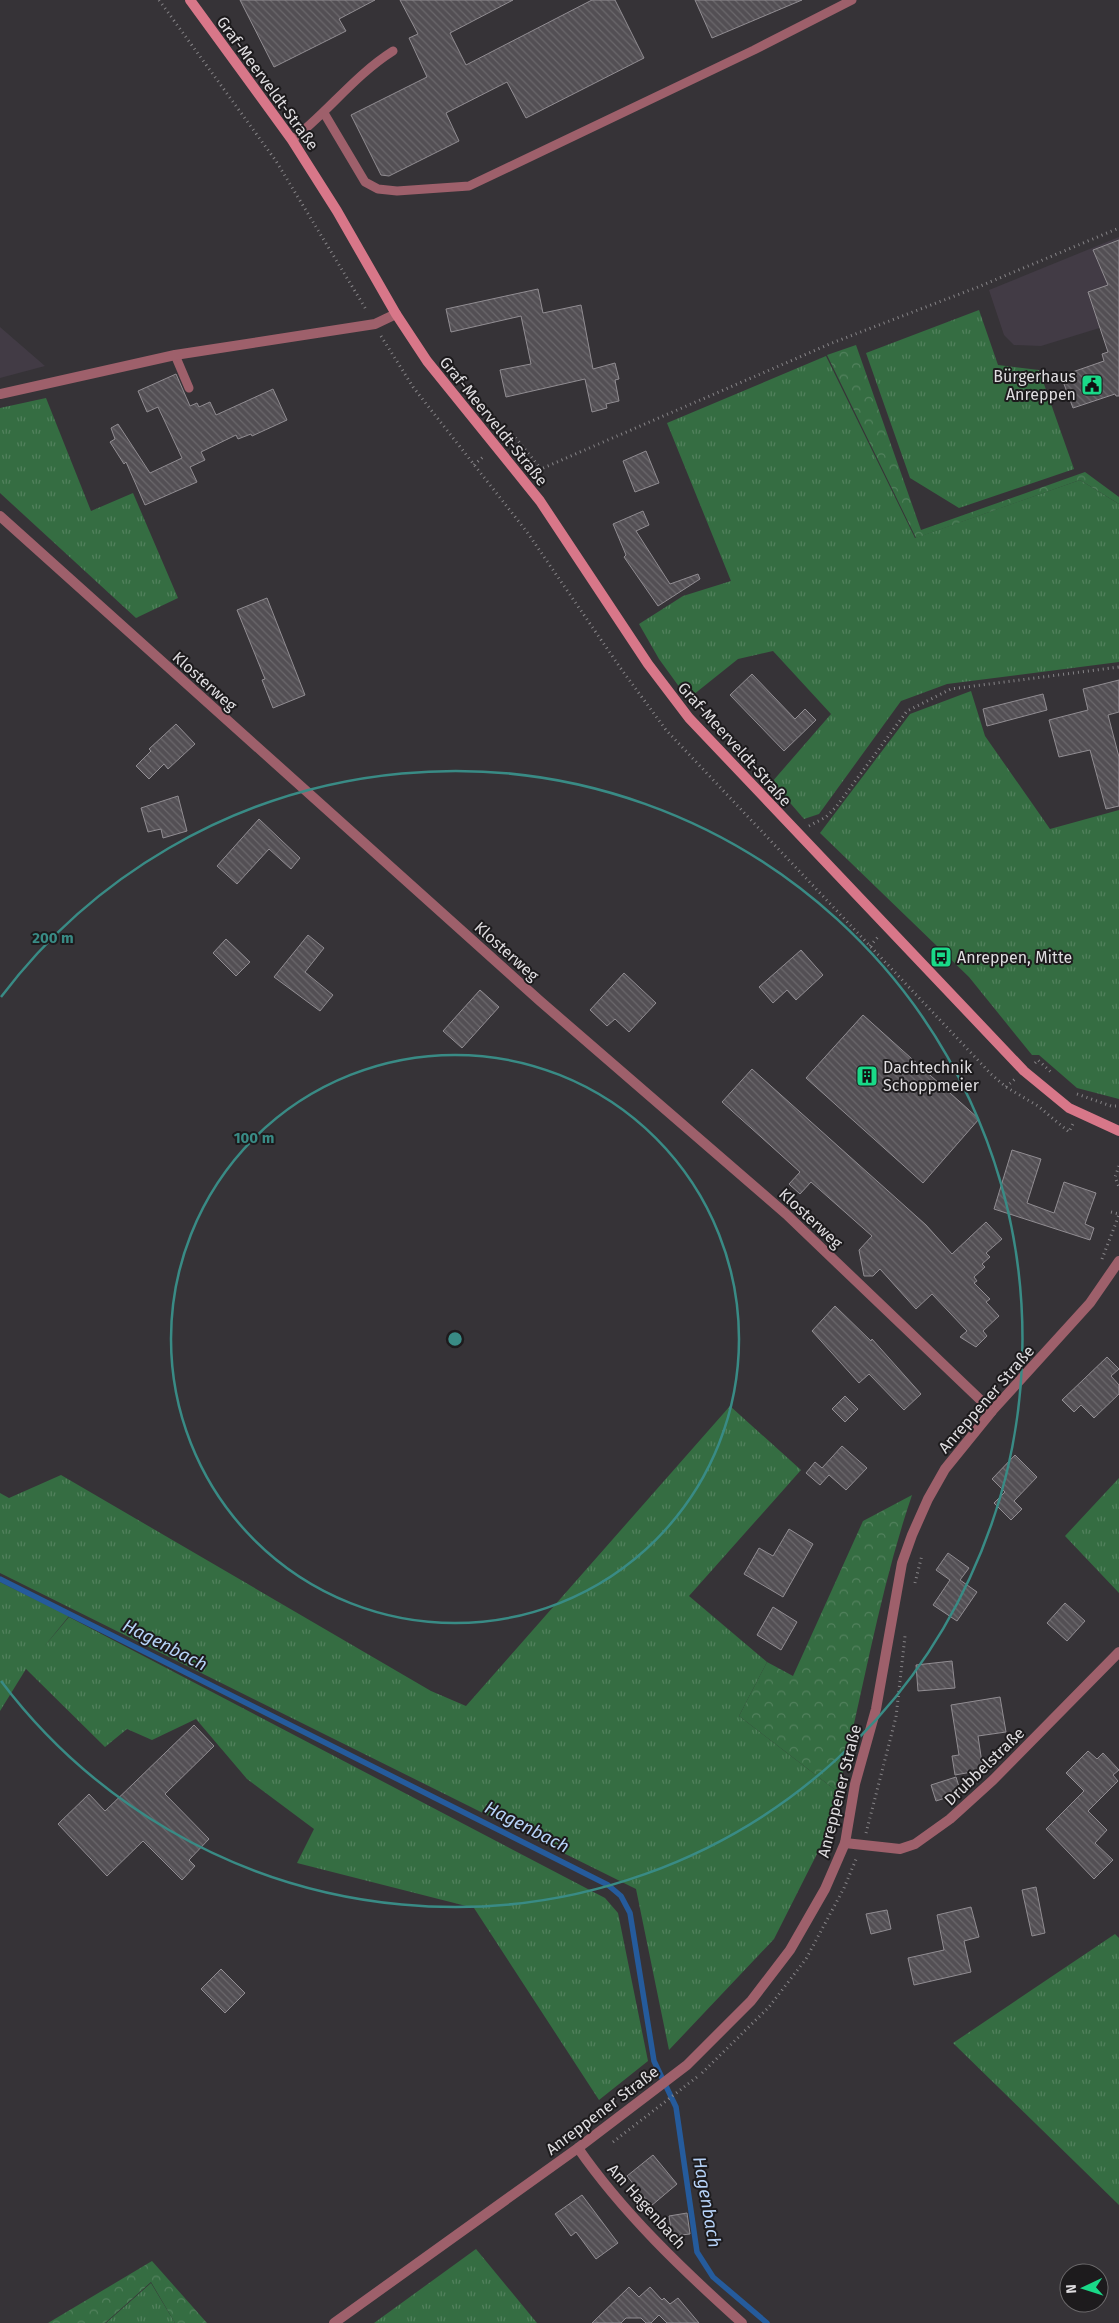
<svg xmlns="http://www.w3.org/2000/svg" width="1119" height="2323" viewBox="0 0 1119 2323" font-family="'Fira Sans',sans-serif">
<style>
.built{fill:#423b45}
.grass{fill:url(#grass-tufts)}
.forest{fill:url(#forest-crowns)}
.lines{fill:none;stroke-linecap:round;stroke-linejoin:round}
.stream{stroke:#255b9c;stroke-width:5.5}
.building{fill:url(#building-back-hatch);stroke:#918d92}
.path{stroke:#868487;stroke-width:3;stroke-dasharray:1 4;stroke-linecap:butt}
.service{stroke:#9e606b;stroke-width:9}
.minor{stroke:#9e606b;stroke-width:10}
.tertiary{stroke:#9e606b;stroke-width:10}
.secondary{stroke:#d87789;stroke-width:10}
.ring{fill:none;stroke:#398b85;stroke-width:2.5}
.labels{text-anchor:middle;stroke-width:4;stroke-linejoin:round;paint-order:stroke}
.street-label{font-size:16px;fill:#dfdde0;stroke:#1d1b1d}
.poi-label{font-size:16px;fill:#dfdde0;stroke:#1d1b1d;text-anchor:start}
.water-label{font-size:18px;font-style:italic;fill:#b6d2f7;stroke:#1d1b1d}
.centre{fill:#398b85;stroke:#1d1b1d;stroke-width:2.5}
.ring-label{font-size:15px;text-anchor:middle;font-weight:bold;fill:#398b85;stroke:#1d1b1d;stroke-width:4;stroke-linejoin:round;paint-order:stroke}
</style>
<defs>
<pattern id="grass-tufts" width="24" height="20" patternUnits="userSpaceOnUse" patternTransform="scale(1.25)"><rect width="24" height="20" fill="#356d42"/><path d="M3 7l-1-3M5 7V3M7 7l1-3M15 17l-1-3M17 17v-4M19 17l1-3" fill="none" stroke="#52815d"/></pattern>
<pattern id="forest-crowns" width="20" height="18" patternUnits="userSpaceOnUse" patternTransform="scale(1.25)"><rect width="20" height="18" fill="#356d42"/><path d="M2 6a3 3 0 1 1 6 0M12 15a3 3 0 1 1 6 0" fill="none" stroke="#52815d"/></pattern>
<pattern id="building-back-hatch" width="6" height="6" patternUnits="userSpaceOnUse" patternTransform="scale(1.25)"><rect width="6" height="6" fill="#534f54"/><path d="M-1 5l2 2M0 0l6 6M5-1l2 2" fill="none" stroke="#6b686c"/></pattern>
</defs>
<rect width="100%" height="100%" fill="#363337"/>
<path class="built" d="M1119 237V322L1041 346 1014 345 1004 335 989 290Z
M0 327 45 366 0 378Z"/>
<path class="grass" d="M979 310 998 365 1039 370 1074 469 959 508 910 478 866 353Z
M826 356 915 538 1080 480 1119 504V662L947 684 901 701 819 814 804 819 772 782 831 714 773 651 738 659 688 699 659 659 639 624 683 596 731 581 667 423Z
M46 398 91 511 133 493 178 598 136 618 0 493V408Z
M971 691 985 736 1050 829 1119 810V1099L1077 1088 1039 1055H1032L969 977 820 833 910 714Z
M730 1406 801 1470 689 1596 767 1662 739 1716 838 1792 824 1840 774 1939 669 2050 636 1889 0 1573V1493L9 1498 61 1475 431 1691 466 1706Z
M1119 1478V1593L1065 1536Z
M0 1582 69 1616 43 1648 69 1617 605 1898 618 1913 648 2061 599 2100 474 1908 297 1863 314 1829 247 1779 196 1719 152 1740 127 1729 105 1747 26 1669 0 1711Z
M1115 1934 1119 1938V2205L953 2043Z
M476 2249 537 2323H374Z
M151 2283 175 2323H106Z"/>
<path class="forest" d="M856 345 921 530 1085 472 1119 497V504L1080 480 916 538 827 355Z
M912 1495C879 1592 863 1693 838 1792L739 1716 767 1662 793 1676 863 1521Z
M152 2261 207 2323H175L151 2282 105 2323H48Z"/>
<g class="lines">
<path class="stream" d="M0 1579 608 1885 621 1896 630 1913 654 2061 676 2107 697 2252 713 2277 767 2323"/>
</g>
<path class="building" d="M240 0H375L339 19 346 31 274 67Z
M400 0H513L450 33 466 65 592 0H615L644 58 526 118 507 82 446 113 459 141 389 176 381 175 351 115 427 77 409 38 418 34Z
M695 0H802L712 38Z
M1119 240V396H1116L1115 394 1073 408 1061 376 1104 361 1102 354 1108 352 1088 292 1108 285 1093 250Z
M538 289 543 313 581 305 593 369 615 363 619 379 615 380 619 401 606 404 607 408 592 412 585 379 506 397 500 370 531 364 521 316 451 332 446 309Z
M176 374 190 406 197 403 199 407 210 402 216 415 273 389 287 420 252 436 251 434 238 439 236 435 201 452 205 460 190 467 197 482 145 505 126 462 124 464 110 442 115 439 111 428 118 424 150 473 182 458 158 407 147 412 138 391Z
M646 451 659 483 635 492 623 461Z
M643 511 649 525 636 531 670 584 698 574 700 579 658 606 624 557 626 555 613 524Z
M267 598 305 695 273 708 262 680 265 679 237 610Z
M752 674 795 719 805 709 816 720 784 751 730 695Z
M1119 680V712L1108 715 1119 757V806L1106 809 1090 750 1059 757 1049 720 1088 710 1083 689Z
M1043 694 1047 710 987 726 983 709Z
M176 724 195 744 168 769 164 764 149 779 136 766 151 751 149 749Z
M178 796 187 831 163 838 161 829 148 832 141 808Z
M259 819 300 858 291 869 269 849 237 884 217 866Z
M308 935 324 948 305 972 333 995 320 1011 274 977Z
M226 939 250 962 236 976 213 953Z
M801 950 823 975 796 1000 787 990 773 1003 759 987Z
M624 973 656 1003 629 1032 615 1019 607 1026 590 1010Z
M480 990 499 1007 462 1048 443 1031Z
M863 1015 979 1119 923 1183 806 1078Z
M752 1069 926 1225 952 1254 986 1222 1002 1239 986 1253 990 1257 982 1264 985 1267 974 1277 977 1281 974 1283 990 1299 986 1302 999 1316 983 1331 987 1336 976 1347 960 1337 967 1331 932 1294 916 1309 880 1269 873 1276H864L859 1250 872 1236 811 1182 800 1194 789 1184 800 1172 722 1102Z
M1012 1150 1041 1159 1027 1203 1054 1213 1064 1182 1096 1193 1085 1224 1094 1228 1090 1240 994 1209Z
M835 1306 871 1341 872 1339 921 1394 904 1410 869 1374 859 1383 812 1331Z
M1107 1357 1119 1369 1111 1376 1119 1385V1394L1094 1418 1081 1405 1074 1412 1062 1400Z
M845 1396 858 1409 845 1422 832 1409Z
M842 1446 867 1468 846 1490 829 1475 820 1485 806 1473 815 1462 822 1468Z
M1015 1455 1037 1477 1014 1501 1022 1509 1011 1520 994 1503 1005 1492 992 1479Z
M789 1529 813 1544 783 1597 744 1574 759 1548 773 1556Z
M948 1553 969 1568 960 1580 977 1592 957 1621 933 1605 950 1580 936 1570Z
M1065 1603 1085 1621 1067 1641 1047 1623Z
M773 1607 797 1622 781 1650 757 1635Z
M952 1661 955 1688 918 1691 916 1665Z
M1000 1697 1006 1732 978 1736 983 1770 955 1775 952 1756 959 1755 951 1705Z
M194 1725 214 1746 165 1794 209 1839 189 1860 195 1866 182 1880 143 1841 107 1876 58 1824 89 1794 105 1811Z
M1088 1751 1097 1759 1103 1753 1119 1770 1113 1775 1118 1781 1088 1811 1107 1830 1095 1843 1113 1860 1094 1879 1046 1829 1084 1791 1066 1773Z
M956 1777 961 1793 936 1801 931 1785Z
M1036 1887 1045 1933 1032 1936 1022 1890Z
M971 1907 979 1937 964 1941 971 1972 914 1985 908 1958 944 1950 937 1915Z
M887 1910 891 1929 871 1934 866 1914Z
M221 1969 245 1993 225 2013 201 1989Z
M653 2155 677 2184 651 2206 627 2176Z
M582 2195 618 2243 596 2259 576 2232 571 2236 555 2214Z
M687 2213 690 2234 672 2236 669 2216Z
M629 2287 639 2297 650 2287 662 2300 664 2298 670 2304 678 2298 699 2323H667L659 2315 651 2323H646L641 2318H626L621 2323H592Z"/>
<g class="lines">
<path class="path" d="M159 0 276 161 367 311
M381 336 413 387 527 532 619 666 666 730 991 1074 1006 1087 1038 1106 1069 1132 1073 1124
M505 437 511 432 541 469
M474 465 485 455
M534 472 832 343 978 287 1119 228
M809 826 826 817 836 807 907 711 951 689 1119 667
M870 946 878 937
M1035 1063 1038 1060 1053 1074
M1006 1087 1015 1079
M1077 1094 1111 1106H1119
M1119 1166 1115 1177 1119 1187
M1111 1212 1119 1214
M1102 1259 1119 1215
M915 1583 922 1555
M866 1833 896 1717 905 1636
M702 2073 769 2007 806 1959 844 1888 857 1857
M613 2142 697 2077"/>
<path class="service" d="M324 113 365 182 378 189 397 191 469 186 754 50 852 0
M292 140C328 112 355 75 393 51
M175 355 189 388"/>
<path class="minor" d="M0 394 175 355 375 324 396 314
M0 516 540 1001 786 1214 992 1411
M845 1843 900 1849 915 1844 950 1819 993 1780 1119 1652
M578 2148C623 2213 683 2270 742 2323"/>
<path class="tertiary" d="M334 2323 578 2148 687 2065 751 2001 790 1950 825 1889 845 1843 855 1784 876 1709 902 1563 912 1535 928 1499 945 1469 992 1411 1090 1303 1119 1261"/>
<path class="secondary" d="M190 0 292 140 337 211 396 314 427 361 540 501 648 664 689 718 1024 1071 1069 1108 1119 1131"/>
</g>
<g class="ring">
<circle cx="455" cy="1339" r="284"/>
<path d="M1 997A568 568 0 1 1 1 1681"/>
</g>
<defs>
<g id="civic-square" transform="scale(1.125)"><rect x="-9" y="-9" width="18" height="18" rx="4" fill="#19d988" stroke="#1d1b1d"/><path d="M-.6-6.5H3V-4.5H.6V-3L4-1V1h2V6H-6V1h2V-1L-.6-3ZM-1.2 2.5V6h2.4V2.5Z" fill="#111"/></g>
<g id="bus-square" transform="scale(1.125)"><rect x="-9" y="-9" width="18" height="18" rx="4" fill="#19d988" stroke="#1d1b1d"/><path d="M-5-6H5V4H4V6H2V4H-2V6H-4V4H-5ZM-3.5-4V0h7V-4ZM-3.5 1.2v1.5H-2V1.2ZM2 1.2v1.5H3.5V1.2Z" fill="#111"/></g>
<g id="building-square" transform="scale(1.125)"><rect x="-9" y="-9" width="18" height="18" rx="4" fill="#19d988" stroke="#1d1b1d"/><path d="M-4-6H4V6H1V3H-1V6H-4ZM-2.5-4.3h1.7v1.8h-1.7ZM.8-4.3h1.7v1.8H.8ZM-2.5-1h1.7V.8h-1.7ZM.8-1h1.7V.8H.8Z" fill="#111"/></g>
</defs>
<g fill-rule="evenodd">
<use href="#civic-square" x="1092" y="385"/>
<use href="#bus-square" x="941" y="957"/>
<use href="#building-square" x="867" y="1076"/>
</g>
<g class="labels">
<g class="street-label">
<text transform="translate(268 83) rotate(54)" y="6">Graf-Meerveldt-Straße</text>
<text transform="translate(494 421) rotate(51)" y="6">Graf-Meerveldt-Straße</text>
<text transform="translate(205 681) rotate(42)" y="6">Klosterweg</text>
<text transform="translate(735 744) rotate(48)" y="6">Graf-Meerveldt-Straße</text>
<text transform="translate(507 951) rotate(42)" y="6">Klosterweg</text>
<text transform="translate(811 1218) rotate(43)" y="6">Klosterweg</text>
<text transform="translate(986 1399) rotate(-49)" y="6">Anreppener Straße</text>
<text transform="translate(984 1766) rotate(-44)" y="6">Drubbelstraße</text>
<text transform="translate(839 1791) rotate(-76)" y="6">Anreppener Straße</text>
<text transform="translate(602 2110) rotate(-37)" y="6">Anreppener Straße</text>
<text transform="translate(647 2206) rotate(48)" y="6">Am Hagenbach</text>
</g>
<g class="poi-label">
<text x="1076" y="382" text-anchor="end">Bürgerhaus<tspan x="1076" dy="18">Anreppen</tspan></text>
<text x="957" y="963">Anreppen, Mitte</text>
<text x="883" y="1073">Dachtechnik<tspan x="883" dy="18">Schoppmeier</tspan></text>
</g>
<g class="water-label">
<text transform="translate(165 1645) rotate(27)" y="6">Hagenbach</text>
<text transform="translate(527 1827) rotate(27)" y="6">Hagenbach</text>
<text transform="translate(707 2202) rotate(80)" y="6">Hagenbach</text>
</g>
</g>
<circle cx="455" cy="1339" r="8" class="centre"/>
<g class="ring-label">
<text x="53" y="943">200 m</text>
<text x="254" y="1143">100 m</text>
</g>
<g transform="translate(1084 2288) rotate(266)"><circle r="24" fill="#1d1b1d" stroke="#6b696b"/>
<path d="M0-4L9 19L0 12L-9 19Z" fill="#19d988"/>
<text y="-8" font-size="14" font-weight="bold" text-anchor="middle" fill="#dfdde0">N</text>
</g>
</svg>
